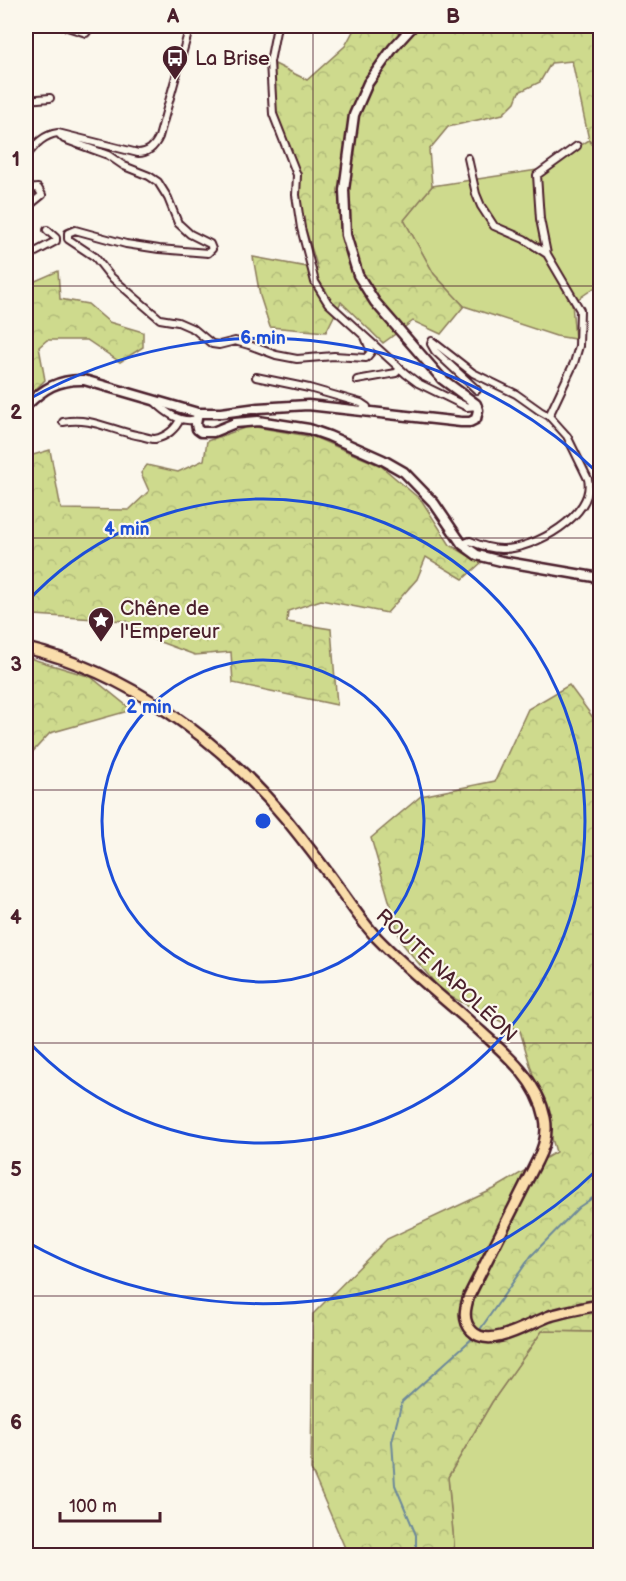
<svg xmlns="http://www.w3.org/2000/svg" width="626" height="1581" viewBox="0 0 626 1581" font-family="'Balsamiq Sans',sans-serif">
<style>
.green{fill:#ceda8d;stroke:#8c7c5c;stroke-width:1.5}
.forest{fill:url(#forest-crowns);stroke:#8c7c5c;stroke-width:1.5}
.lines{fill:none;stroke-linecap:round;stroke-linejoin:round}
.stream{stroke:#6d899a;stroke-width:2}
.street-casing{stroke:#4a1f2b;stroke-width:10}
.secondary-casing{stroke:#4a1f2b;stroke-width:13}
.primary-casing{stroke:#4a1f2b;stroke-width:14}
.street{stroke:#fbf7ec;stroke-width:6}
.secondary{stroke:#fbf7ec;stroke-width:8}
.primary{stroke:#faddab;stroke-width:9}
.grid{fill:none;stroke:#4a1f2b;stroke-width:1.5;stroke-opacity:0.55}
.ring{fill:none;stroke:#1d4ed8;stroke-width:3}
.labels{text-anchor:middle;stroke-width:4.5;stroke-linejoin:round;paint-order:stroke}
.poi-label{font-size:20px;fill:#4a1f2b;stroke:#fbf7ec;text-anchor:start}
.street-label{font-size:20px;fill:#4a1f2b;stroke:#fbf7ec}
.centre{fill:#1d4ed8;stroke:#fbf7ec;stroke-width:3}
.ring-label{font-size:18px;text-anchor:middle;font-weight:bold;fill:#1d4ed8;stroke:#fbf7ec;stroke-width:4.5;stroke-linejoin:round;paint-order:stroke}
.neatline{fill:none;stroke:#4a1f2b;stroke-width:2}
.grid-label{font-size:20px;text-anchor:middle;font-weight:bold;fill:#4a1f2b}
</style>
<defs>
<pattern id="forest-crowns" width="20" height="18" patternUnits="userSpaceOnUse" patternTransform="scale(1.5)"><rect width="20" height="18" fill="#ceda8d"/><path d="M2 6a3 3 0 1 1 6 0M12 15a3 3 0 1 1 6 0" fill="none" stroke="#b2bb7a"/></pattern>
</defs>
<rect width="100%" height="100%" fill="#fbf7ec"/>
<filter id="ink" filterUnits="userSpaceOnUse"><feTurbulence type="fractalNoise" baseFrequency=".0167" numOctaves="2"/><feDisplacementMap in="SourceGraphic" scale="12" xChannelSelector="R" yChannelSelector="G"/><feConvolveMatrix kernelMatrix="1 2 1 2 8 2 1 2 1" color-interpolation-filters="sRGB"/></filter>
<g filter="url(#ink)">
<path class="green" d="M589 140 600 154V284L572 303 575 339 556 336 464 306 434 274 404 220 432 186 544 169Z
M542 1331 600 1332V1555H455L448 1477 492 1402Z"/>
<path class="forest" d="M356 26H600V154L589 140 572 61 551 63 540 82 519 92 515 102 503 114 448 127 429 150 432 186 404 220 434 274 464 306 441 334 413 321 383 343 341 302 326 332 270 327 260 296 253 257 318 269 301 214 299 172 280 125 272 98 275 64 307 80 345 46Z
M58 271 60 299 88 304 109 322 143 332V347L120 362 87 340H47L39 347 45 380 26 399V285Z
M250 426 314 437 381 466 422 501 450 545 481 563 463 579 426 557 417 579 387 613 321 600 288 611 287 622 331 629 337 705 233 683 231 652 195 655 152 639 126 621 34 615 26 618V478L27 477 26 457 50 450 61 509 129 510 149 491 141 473 147 465 178 472 204 460 207 441Z
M26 657 91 677 132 710 50 733 26 759Z
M569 685 600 727V1332L542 1331 492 1402 448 1477 455 1555H348L311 1469 313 1314 387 1239 494 1189 556 1152 520 1031 443 993 401 942 371 838 421 796 495 781 528 709Z"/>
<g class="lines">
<path class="stream" d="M479 1331 531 1256 579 1207 600 1193
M416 1556V1535L395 1485 392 1441 402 1402 476 1335"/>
<g class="street-casing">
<path id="street" d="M64 26 86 33 91 26
M277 26 270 62 273 114 297 175 296 195 301 228 315 282 328 303 406 374 418 383 467 407 478 406
M26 100 50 98
M58 133 64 139 108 155 124 166 149 176 158 182 168 198 178 223 190 234 210 244 212 249 208 253 159 249 126 244 75 230 68 233V239L95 257 110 276 160 319 178 322 194 329 212 344 219 345 235 341 249 345 276 355 297 359 334 356 366 358 371 352 365 337
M26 156C36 144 43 135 58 133L138 153C148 153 155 146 159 137L190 26
M468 158 476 194 481 206 494 226 524 239 547 254
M26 189 38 188 42 195 26 208
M26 257 56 241V238L47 230
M432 341 473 373 516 394 540 411 549 416 567 436 588 479C596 515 533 550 502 549 491 549 479 545 470 541L462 544
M432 341 431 344 435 351 477 390
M256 377 309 388 361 403 367 407V411
M357 380 396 373 400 369
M153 400C165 412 180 424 197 419
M549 416 574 363 579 346 580 310 547 254 540 219 537 175 577 146
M63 422C91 416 114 432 141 436 145 437 151 439 155 439 166 437 176 429 180 419"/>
</g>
<g class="secondary-casing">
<path id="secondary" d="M26 406C43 389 58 379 84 380L198 413H221L258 408 308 405 461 422H470L476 419 478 410 476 404 442 379 375 302 358 275 346 235 344 190 354 115 368 83 393 48 413 26
M198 413 196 424 197 429 201 432H213L235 423 258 421 309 429 329 436 383 460 404 472 434 503 462 544 477 555 501 561 600 578"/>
</g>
<g class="primary-casing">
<path id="primary" d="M26 648C127 672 219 739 286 819 303 840 320 862 336 884 349 902 361 921 377 938 405 967 437 993 468 1020 497 1047 537 1076 545 1118 548 1133 544 1148 537 1161L469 1296C465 1308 462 1321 472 1331 490 1350 530 1323 550 1316 566 1311 584 1308 600 1305"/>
</g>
<use href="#street" class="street"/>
<use href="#secondary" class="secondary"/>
<use href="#primary" class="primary"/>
</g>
</g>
<path class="grid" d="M313 26V1556M26 286H600M26 538H600M26 790H600M26 1043H600M26 1296H600"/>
<g class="ring">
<circle cx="263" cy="821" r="161"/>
<path d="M26 603A322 322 0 1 1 26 1039"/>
<path d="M599 1168A483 483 0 0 1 29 1243M29 399A483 483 0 0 1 599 474"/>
</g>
<defs>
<g id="bus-pin" transform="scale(1.35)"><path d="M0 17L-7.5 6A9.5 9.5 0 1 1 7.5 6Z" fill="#4a1f2b" stroke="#fbf7ec"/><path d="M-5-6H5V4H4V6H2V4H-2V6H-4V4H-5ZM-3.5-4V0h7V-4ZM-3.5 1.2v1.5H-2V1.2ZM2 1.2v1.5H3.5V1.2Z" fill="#fff"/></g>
<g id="sight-pin" transform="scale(1.35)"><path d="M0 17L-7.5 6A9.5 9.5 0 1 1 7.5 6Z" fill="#4a1f2b" stroke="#fbf7ec"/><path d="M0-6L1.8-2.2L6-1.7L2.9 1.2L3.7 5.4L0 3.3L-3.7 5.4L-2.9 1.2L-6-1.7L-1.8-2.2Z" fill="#fff"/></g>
</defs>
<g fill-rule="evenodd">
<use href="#bus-pin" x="175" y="58"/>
<use href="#sight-pin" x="101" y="620"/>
</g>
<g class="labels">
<g class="poi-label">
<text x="195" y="65">La Brise</text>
<text x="120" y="615">Chêne de<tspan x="120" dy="23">l'Empereur</tspan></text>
</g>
<g class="street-label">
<text transform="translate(447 975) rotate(43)" y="7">ROUTE NAPOLÉON</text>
</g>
</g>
<circle cx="263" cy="821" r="9" class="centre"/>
<g class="ring-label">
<text x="263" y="344">6 min</text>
<text x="127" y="535">4 min</text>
<text x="149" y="713">2 min</text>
</g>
<rect width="626" height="1581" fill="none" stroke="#fbf7ec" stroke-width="66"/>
<path d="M60 1512v9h100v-9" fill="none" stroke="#4a1f2b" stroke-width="3"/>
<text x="69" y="1512" font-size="18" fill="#4a1f2b" stroke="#fbf7ec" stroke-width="4.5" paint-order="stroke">100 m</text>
<rect x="33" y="33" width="560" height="1515" class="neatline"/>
<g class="grid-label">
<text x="173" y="23">A</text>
<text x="453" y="23">B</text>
<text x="16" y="166">1</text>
<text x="16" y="419">2</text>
<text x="16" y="671">3</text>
<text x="16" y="924">4</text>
<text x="16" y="1176">5</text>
<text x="16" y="1429">6</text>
</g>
</svg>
